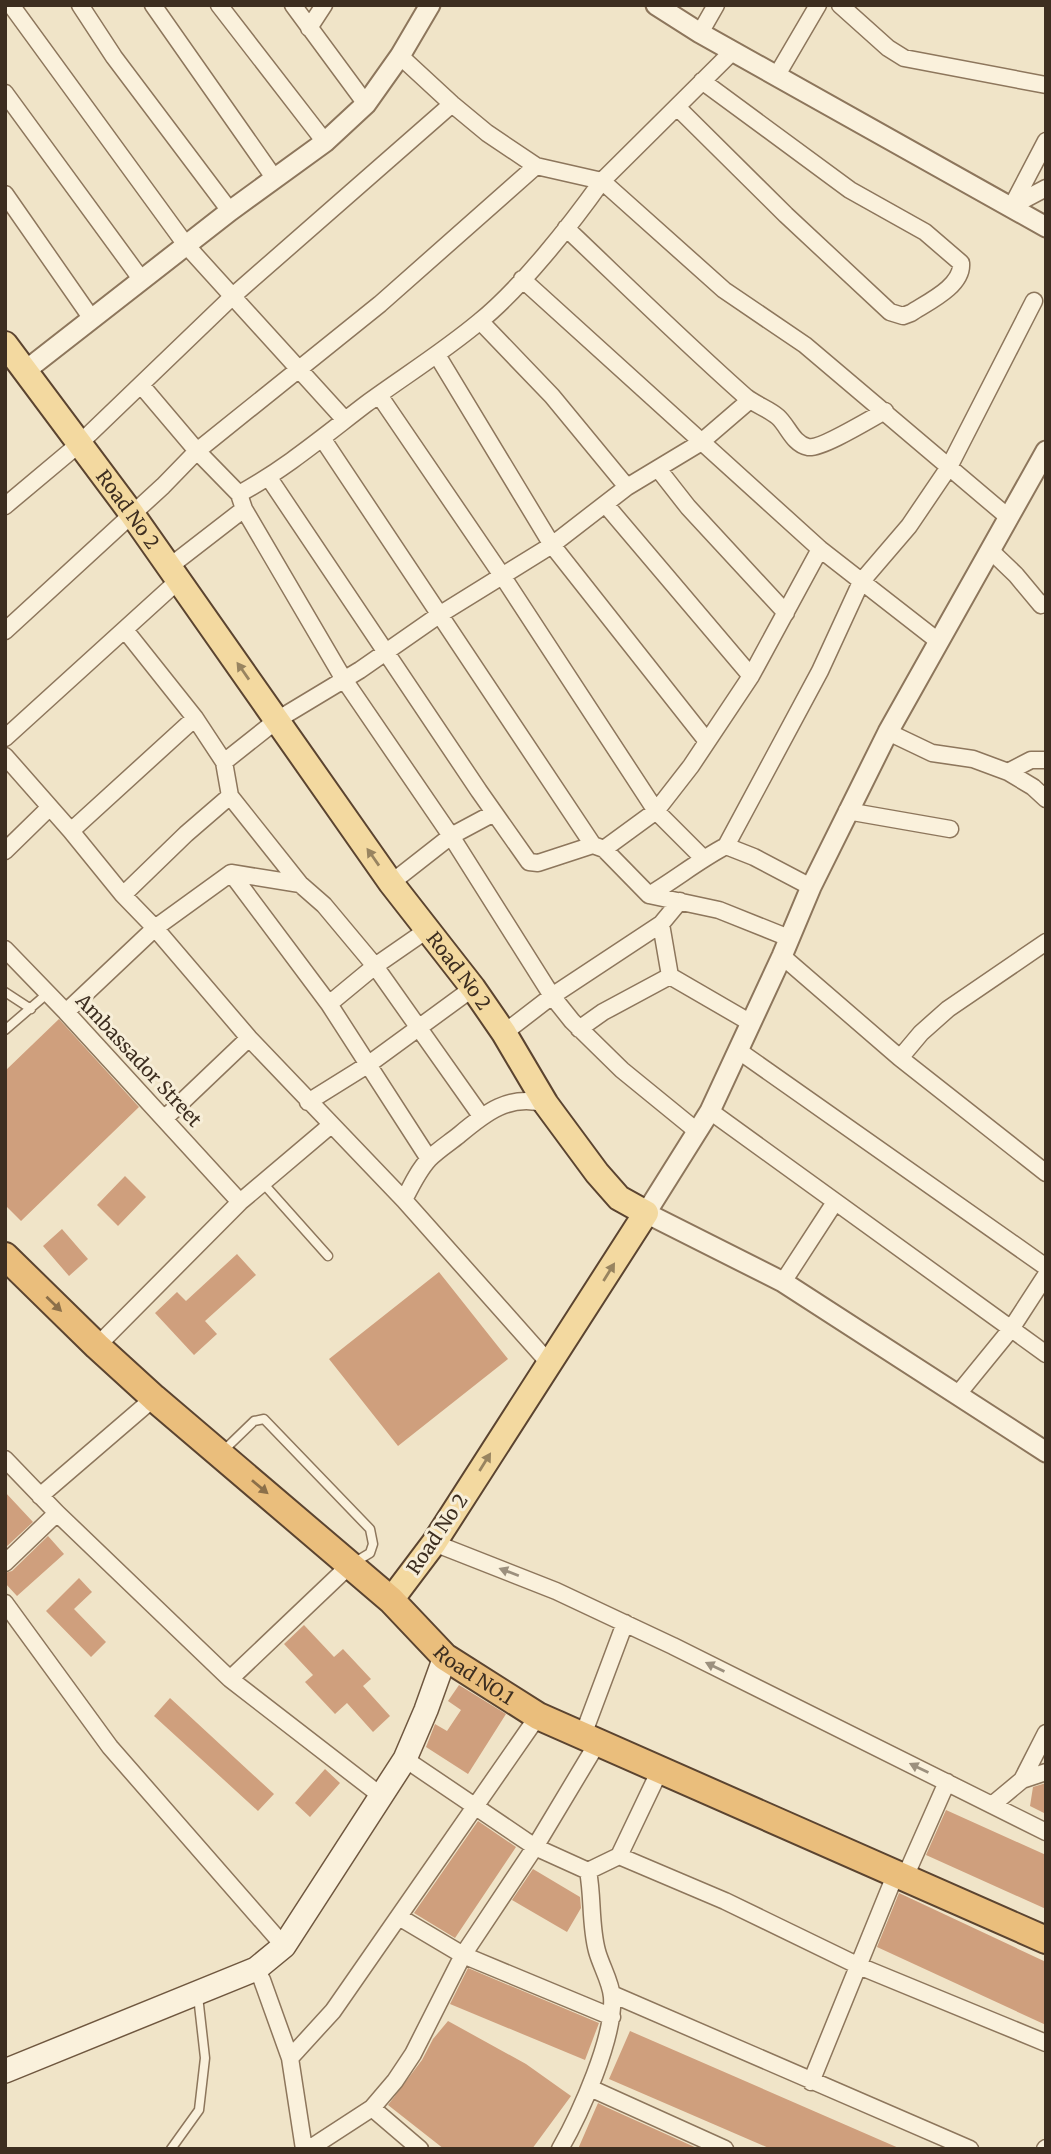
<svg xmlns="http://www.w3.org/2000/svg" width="1051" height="2154" viewBox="0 0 1051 2154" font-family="Merriweather,serif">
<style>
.building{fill:#cf9f7d}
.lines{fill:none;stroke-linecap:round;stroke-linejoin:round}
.service-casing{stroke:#8d765c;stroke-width:11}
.minor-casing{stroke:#8d765c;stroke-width:19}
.tertiary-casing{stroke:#8d765c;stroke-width:23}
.secondary-casing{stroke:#6f573f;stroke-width:26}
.primary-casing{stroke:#5b4430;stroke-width:28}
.trunk-casing{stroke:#5b4430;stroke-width:30}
.service{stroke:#faf1dc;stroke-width:8}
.minor{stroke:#faf1dc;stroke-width:16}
.tertiary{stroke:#faf1dc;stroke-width:19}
.secondary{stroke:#faf1dc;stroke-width:23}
.primary{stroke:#f3d9a0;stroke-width:24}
.trunk{stroke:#eabe7c;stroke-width:26}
.oneway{fill:#988460}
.oneway2{fill:#8b6f49}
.oneway3{fill:#9c907e}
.labels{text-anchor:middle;stroke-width:6;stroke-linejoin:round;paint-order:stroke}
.street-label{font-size:19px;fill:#3d2e20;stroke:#f7eed8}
</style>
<rect width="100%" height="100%" fill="#f0e4c8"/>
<path class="building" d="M59 1019 139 1107 21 1221 5 1205V1071Z
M125 1176 146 1197 118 1226 97 1205Z
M62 1229 88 1259 69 1276 43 1246Z
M237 1254 256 1275 205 1321 217 1334 194 1355 155 1313 177 1292 186 1301Z
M439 1272 508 1359 398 1446 329 1359Z
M5 1492 33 1522 5 1548Z
M48 1536 64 1554 17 1596 5 1583V1573L12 1571Z
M79 1578 92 1592 74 1609 106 1642 91 1657 46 1611Z
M304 1625 334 1657 343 1649 371 1679 363 1686 390 1716 373 1732 347 1703 335 1714 305 1682 313 1675 284 1644Z
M459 1685 506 1714 468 1774 426 1747 435 1724 447 1731 461 1710 448 1701Z
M170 1698 274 1794 258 1811 154 1716Z
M325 1769 340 1783 310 1817 295 1803Z
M1046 1783V1814L1030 1806 1033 1787Z
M946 1810 1046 1855V1909L926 1855Z
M478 1821 516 1847 455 1938 414 1913Z
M533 1869 580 1897 581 1908 567 1932 512 1900Z
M899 1893 1046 1962V2025L877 1947Z
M468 1968 599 2023 585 2060 450 2004Z
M448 2021 526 2064 571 2096 532 2149H444L388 2105 422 2060 433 2039Z
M630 2031 901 2149H771L609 2079Z
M598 2103 606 2107 699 2149H578Z"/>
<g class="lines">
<g class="service-casing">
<path id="service" d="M5 992 31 1009
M5 1030 48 993
M262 1182 328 1256
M222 1452 254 1421 264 1419 370 1529 373 1544 370 1553 355 1562
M171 2149 199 2110 205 2058 198 1996"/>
</g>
<g class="minor-casing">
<path id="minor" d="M11 5 186 245 345 420
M80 5 114 57 230 211
M153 5 275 179
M219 5 325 142
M293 5 366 104
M840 5 888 48 904 58 1046 85
M309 28 324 5
M700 33 716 5
M400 56 452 104 487 133 536 166 602 181 724 290 805 345 1008 517
M777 75 818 5
M5 93 141 279
M677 107 786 215 890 312 903 316 911 313C928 302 963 286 961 263L925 232 850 190 702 81
M5 194 92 319
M1012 206 1046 141
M1012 206 1046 188
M566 228C626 285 684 342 746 397 756 405 769 409 778 417 788 426 793 444 808 447 820 450 872 418 885 411
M522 279 820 549 938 641
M480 321 552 396 627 487
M437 355 552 545 706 740
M141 385 197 451 239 494 244 509 343 678 451 836 552 996 572 1021 622 1070 698 1132
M379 395 503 577 656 811 703 858
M322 438 593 845 604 849 649 895 719 910 789 938
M659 470 688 507 786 613
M269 478 479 791 529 862 538 863 593 845
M239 494C285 469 324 436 366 404 403 377 443 352 479 322 521 288 570 226 602 181L733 51
M606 505 751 676
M5 506 79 444 234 295 452 104
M991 551 1016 575 1041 605 1046 603
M169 567 244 509
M125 630 195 718 224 762 230 796 300 884 324 905 375 966 481 1116
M5 631 163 486 197 451 380 304 536 166
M888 732 932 753 973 759 1008 772 1033 787 1046 799
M5 738 179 580
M5 756 71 831 123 895 155 928 249 1038 404 1200 549 1363
M224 762 277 720 360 670 439 615 552 545 627 487 700 443 750 400
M1008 772 1031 760H1046
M847 811 950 829
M71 831 195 718
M726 846 754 857 811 887
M604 849 656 811 691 766 751 676 820 549
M5 851 49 808
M231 873 329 1004 429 1159
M391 883 451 836 494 813
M123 895 186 834 230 796
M649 895C676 879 699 860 726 846L820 671 861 582 909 526 949 467 1034 301
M661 924 670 976
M5 949 66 1012 240 1202
M782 956 900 1058 921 1033 948 1009 1046 942
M670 976 751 1023
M329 1004 375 966 427 930
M66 1012 155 928 231 873 300 884
M579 1029 603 1012 670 976
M504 1033 552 996 661 924 680 901
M739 1051 1046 1267
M900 1058 1046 1173
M308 1102 369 1064 473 988
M710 1111 1046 1354
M165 1118 249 1038
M404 1200C411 1186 418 1171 429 1159 438 1150 449 1143 459 1135 485 1113 510 1093 546 1104
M783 1282 835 1202
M97 1346 240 1202 331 1125
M958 1394 1011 1329 1046 1275
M5 1459 57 1513 230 1679 380 1795
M40 1496 154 1398
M434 1543 556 1591 673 1646 1046 1832
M5 1563 57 1513
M5 1603 110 1747 284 1946
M230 1679 351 1564
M583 1735 625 1623
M405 1759 535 1847 588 1871C593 1897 590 1925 597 1951 601 1966 611 1982 612 1997 615 2037 580 2114 560 2149
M1022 1780 1046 1733
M992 1805 1022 1780 1046 1772
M619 1856 660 1770
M588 1871 619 1856 725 1901 859 1966 1046 2043
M905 1877 947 1782
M399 1917 463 1955 612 2017
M256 1969 262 1980 290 2058 304 2149
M612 1994 970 2149
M290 2058 333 2011 538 1716
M811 2082 896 1873
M590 2088 725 2149
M372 2108 420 2149
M309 2149 372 2108 395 2081 413 2054 463 1955 535 1847 598 1742
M1045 2149 1046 2148"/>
</g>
<g class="tertiary-casing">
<path id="tertiary" d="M656 5 700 33 1046 227
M25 371 230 211 325 142 366 104 400 56 430 5
M1046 451 888 732 811 887 782 956 710 1111 646 1213 783 1282 1046 1452"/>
</g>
<g class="secondary-casing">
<path id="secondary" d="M5 2071 256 1969 284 1946 405 1759 426 1710 445 1657"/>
</g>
<g class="primary-casing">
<g id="primary">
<path id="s1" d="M5 344 132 514 391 883 473 988 504 1033 546 1104 597 1173 619 1198 646 1213 434 1543 391 1600"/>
</g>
</g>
<g class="trunk-casing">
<g id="trunk">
<path id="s2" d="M5 1256 97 1346 154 1398 391 1600 445 1657 538 1716 1046 1940"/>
</g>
</g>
<use href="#service" class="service"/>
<use href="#minor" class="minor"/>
<use href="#tertiary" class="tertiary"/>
<use href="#secondary" class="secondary"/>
<use href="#primary" class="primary"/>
<use href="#trunk" class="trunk"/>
</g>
<defs><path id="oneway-solid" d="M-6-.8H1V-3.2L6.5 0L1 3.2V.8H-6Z" transform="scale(1.75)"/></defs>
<g class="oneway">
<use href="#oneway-solid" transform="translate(243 671) rotate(-125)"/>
<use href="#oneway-solid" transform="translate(373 857) rotate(-125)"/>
<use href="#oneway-solid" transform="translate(609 1272) rotate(-58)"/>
<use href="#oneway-solid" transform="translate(485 1462) rotate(-58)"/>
</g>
<g class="oneway2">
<use href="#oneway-solid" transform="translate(54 1304) rotate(44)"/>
<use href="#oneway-solid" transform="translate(260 1487) rotate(40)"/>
</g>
<g class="oneway3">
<use href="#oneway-solid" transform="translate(509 1572) rotate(-159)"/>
<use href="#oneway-solid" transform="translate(715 1667) rotate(-154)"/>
<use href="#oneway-solid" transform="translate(919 1768) rotate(-154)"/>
</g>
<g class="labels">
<g class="street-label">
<text dy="7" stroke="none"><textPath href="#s1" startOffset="206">Road No 2</textPath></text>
<text dy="7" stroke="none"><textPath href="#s1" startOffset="774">Road No 2</textPath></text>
<text transform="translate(139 1060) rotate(47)" y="7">Ambassador Street</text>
<text transform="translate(437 1534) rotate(-56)" y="7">Road No 2</text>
<text dy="7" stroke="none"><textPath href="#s2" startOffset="630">Road NO.1</textPath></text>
</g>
</g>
<rect width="1051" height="2154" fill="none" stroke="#3d2e20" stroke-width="14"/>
</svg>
